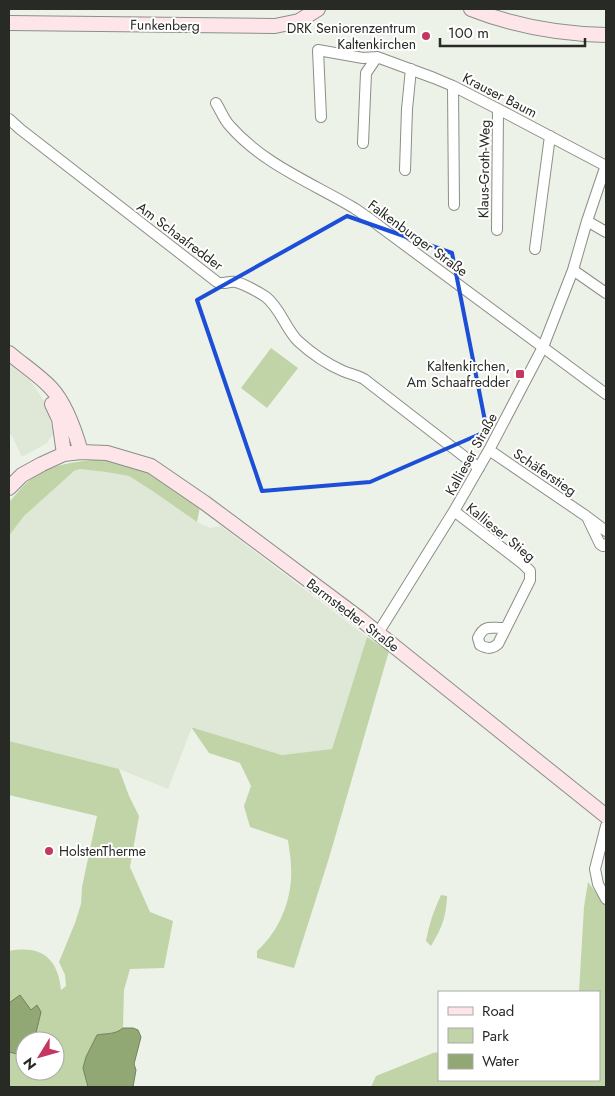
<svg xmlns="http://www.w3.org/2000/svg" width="615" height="1096" viewBox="0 0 615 1096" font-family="Jost,sans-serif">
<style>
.built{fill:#dfe7d6}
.green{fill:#c0d4a7;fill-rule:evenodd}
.water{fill:#91a874;stroke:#72825d}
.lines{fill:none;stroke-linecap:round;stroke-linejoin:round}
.street-casing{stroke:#8b8f86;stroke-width:12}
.secondary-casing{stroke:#8b8f86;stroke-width:16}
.street{stroke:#fff;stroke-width:10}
.secondary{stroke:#fee5ea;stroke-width:14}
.marked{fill:none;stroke:#1d4ed8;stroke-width:4;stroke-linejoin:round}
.poi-dot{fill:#c53661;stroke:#fff;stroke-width:2}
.labels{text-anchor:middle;stroke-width:4;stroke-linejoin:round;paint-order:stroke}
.street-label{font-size:14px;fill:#282a26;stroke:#fff}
.poi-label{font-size:14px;fill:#282a26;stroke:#fff;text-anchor:end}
</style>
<rect width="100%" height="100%" fill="#edf2e8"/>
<path class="built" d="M9 363 29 379 47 405 53 434 47 443 22 457 12 436 9 434Z
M80 469 106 472 129 476 154 492 197 522 210 528 221 526 367 637 332 749 282 755 192 727 168 789 119 769 9 741V536L24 516 53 489 74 471Z"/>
<path class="green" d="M271 348 298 368 267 408 241 388Z
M99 459 124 464 148 473 200 507 197 522 154 492 129 476 106 472 80 469 74 471 24 516 9 536V502C16 495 23 485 31 479 50 464 76 462 99 459Z
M367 637 389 651 329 858 294 968 257 958V951C280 931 293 897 291 867 291 858 289 849 288 840L250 827 244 806 251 786 240 763 209 753 191 727 282 755 332 749Z
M9 741 119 769 129 796 139 816 130 867 150 912 173 921 164 968 130 969 124 990 123 1028C118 1033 113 1034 106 1033L83 1068 88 1087H9V951C40 945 58 957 61 990L66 986 65 975 59 962 75 923 81 904 82 887 97 816 9 795ZM25 1041H55V1071H25Z
M588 882 606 906V1087H371L376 1076 433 1053 439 1052V1080H599V992H579L584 907Z
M441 895 447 896C446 918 442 928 431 946L426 941C429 924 434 910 441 895Z"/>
<path class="water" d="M20 995 31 1010 37 1005 41 1012 34 1041H25V1056L9 1052V1044L10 1043 9 1041V1003Z
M123 1028H133L138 1030 141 1037 134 1064 136 1070 133 1087H88L83 1068 86 1057 97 1035C106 1033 115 1035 123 1028Z"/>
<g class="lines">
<g class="street-casing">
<path id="street" d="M453 86 454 205
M216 103C221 111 224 120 230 126 263 164 312 183 354 208 363 214 373 221 382 228L606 394
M321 117 318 50 363 58 377 57 434 78 453 86 498 109 606 166
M9 119 20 129 217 282C224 285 228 281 235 282 243 283 260 293 266 297 280 308 286 329 298 341 311 353 327 364 343 371 350 374 357 375 364 379L479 468
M363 143 366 73 377 57
M405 170 407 109 411 69
M587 221 606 232
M497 230 498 109
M535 249 550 136
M573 270 606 293
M489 450 586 516 606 531
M454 511 523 564 530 571V580L498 644C492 649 488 649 480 645L478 638C485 623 492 629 506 628
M588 519 600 544 603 546 606 544
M378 633 454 511 489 450 543 347 573 270 587 221 606 165
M606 826 595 869 598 884 606 899"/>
</g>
<g class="secondary-casing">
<path id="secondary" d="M471 9C514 26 560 34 606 35
M9 23 275 26 299 21 318 9
M9 353C23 365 39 375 51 388 66 404 75 431 81 452
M52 404 59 419 64 454
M9 488 22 475 42 464 64 454 81 452 107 453 151 466 205 503 359 618 606 816"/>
</g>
<use href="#street" class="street"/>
<use href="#secondary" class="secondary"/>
</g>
<path class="marked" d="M347 216 452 253 487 431 370 482 262 491 197 300Z"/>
<g class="poi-dot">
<circle cx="426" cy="36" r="5"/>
<rect x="515" y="369" width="10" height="10" rx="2.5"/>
<circle cx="49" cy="851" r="5"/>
</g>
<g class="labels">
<g class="street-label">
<text transform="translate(165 25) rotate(1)" y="5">Funkenberg</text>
<text transform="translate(500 95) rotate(27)" y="5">Krauser Baum</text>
<text transform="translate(484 169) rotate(-89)" y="5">Klaus-Groth-Weg</text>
<text transform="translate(180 236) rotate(37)" y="5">Am Schaafredder</text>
<text transform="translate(418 238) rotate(36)" y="5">Falkenburger Straße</text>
<text transform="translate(471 454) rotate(-61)" y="5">Kallieser Straße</text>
<text transform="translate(545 472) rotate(34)" y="5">Schäferstieg</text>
<text transform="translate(501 532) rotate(39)" y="5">Kallieser Stieg</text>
<text transform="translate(353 615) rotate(37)" y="5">Barmstedter Straße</text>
</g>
<g class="poi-label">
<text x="416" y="33">DRK Seniorenzentrum<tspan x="416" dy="16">Kaltenkirchen</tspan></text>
<text x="510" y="371">Kaltenkirchen,<tspan x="510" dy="16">Am Schaafredder</tspan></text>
<text x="59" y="856" text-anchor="start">HolstenTherme</text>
</g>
</g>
<rect width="615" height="1096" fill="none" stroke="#282a26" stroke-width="20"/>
<rect x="438" y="991" width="162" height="90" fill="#ffffff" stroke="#a9aaa8"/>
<rect x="448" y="1007" width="25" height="8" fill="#fee5ea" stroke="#a9aaa8"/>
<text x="482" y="1016" font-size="15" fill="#282a26">Road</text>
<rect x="448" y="1028" width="25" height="15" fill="#c0d4a7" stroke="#a9aaa8"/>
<text x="482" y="1041" font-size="15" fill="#282a26">Park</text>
<rect x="448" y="1054" width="25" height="15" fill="#91a874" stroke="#a9aaa8"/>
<text x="482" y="1066" font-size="15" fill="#282a26">Water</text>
<g transform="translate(40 1056) rotate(233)"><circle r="24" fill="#ffffff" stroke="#a9aaa8"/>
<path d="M0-4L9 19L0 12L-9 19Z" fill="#c53661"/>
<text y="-8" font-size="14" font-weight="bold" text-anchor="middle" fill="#282a26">N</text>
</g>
<path d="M440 38v8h145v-8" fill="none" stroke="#282a26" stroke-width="2.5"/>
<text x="448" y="38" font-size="15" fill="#282a26" stroke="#ffffff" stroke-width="4" paint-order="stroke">100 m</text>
</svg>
